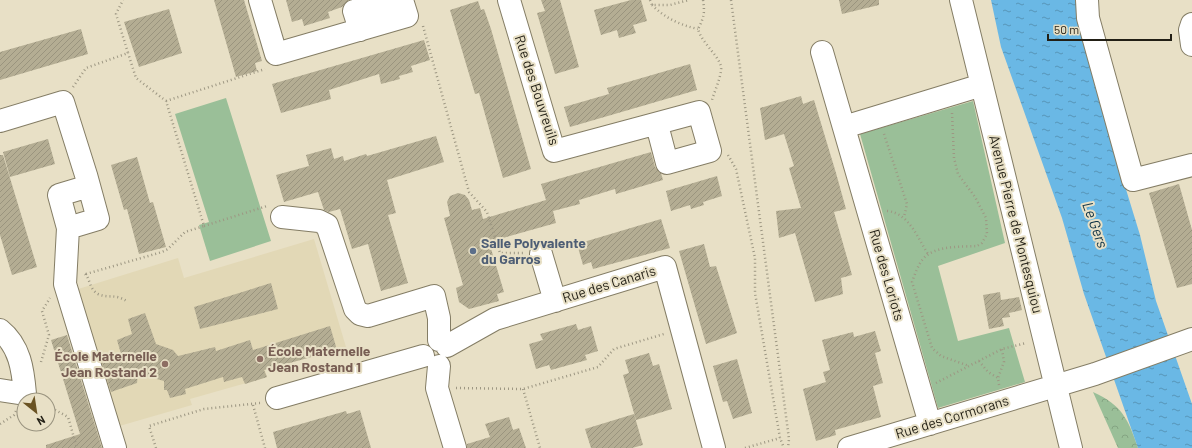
<svg xmlns="http://www.w3.org/2000/svg" width="1192" height="448" viewBox="0 0 1192 448" font-family="Barlow,sans-serif">
<style>
.built{fill:#e2d8b6}
.green{fill:#9abf98}
.forest{fill:url(#forest-crowns)}
.water{fill:url(#water-ripples)}
.building{fill:url(#building-hatch)}
.lines{fill:none;stroke-linecap:round;stroke-linejoin:round}
.minor-casing{stroke:#847d65;stroke-width:24}
.path{stroke:#9d9783;stroke-width:2.5;stroke-dasharray:1 3;stroke-linecap:butt}
.minor{stroke:#fff;stroke-width:22}
.service-dot{fill:#5c6f8a;stroke:#e8e0c6;stroke-width:1.5}
.education-dot{fill:#8d6e63;stroke:#e8e0c6;stroke-width:1.5}
.labels{text-anchor:middle;stroke-width:4;stroke-linejoin:round;paint-order:stroke}
.street-label{font-size:14px;fill:#221f15;stroke:#e8e0c6}
.service-label{font-size:14px;font-weight:bold;fill:#4e5e75;stroke:#e8e0c6;text-anchor:start}
.education-label{font-size:14px;font-weight:bold;fill:#785e54;stroke:#e8e0c6;text-anchor:start}
.water-label{font-size:15px;font-style:italic;fill:#0f3346;stroke:#e8e0c6}
</style>
<defs>
<pattern id="forest-crowns" width="20" height="18" patternUnits="userSpaceOnUse"><rect width="20" height="18" fill="#9abf98"/><path d="M2 6a3 3 0 1 1 6 0M12 15a3 3 0 1 1 6 0" fill="none" stroke="#84a482"/></pattern>
<pattern id="water-ripples" width="26" height="14" patternUnits="userSpaceOnUse"><rect width="26" height="14" fill="#6ab8e5"/><path d="M2 4q2-2 4 0t4 0M15 11q2-2 4 0t4 0" fill="none" stroke="#5795b8"/></pattern>
<pattern id="building-hatch" width="6" height="6" patternUnits="userSpaceOnUse"><rect width="6" height="6" fill="#b4ad93"/><path d="M-1 1l2-2M0 6l6-6M5 7l2-2" fill="none" stroke="#9a947e"/></pattern>
</defs>
<rect width="100%" height="100%" fill="#e8e0c6"/>
<path class="built" d="M314 239 346 347 265 370 267 377 190 399 192 405 116 427 75 290 178 258 184 278Z"/>
<path class="green" d="M226 98 271 241 210 261 199 225 209 222 175 114Z
M973 101 1005 243 938 266 958 341 1009 328 1025 382 938 408 860 134Z"/>
<path class="forest" d="M1093 392C1122 405 1128 419 1138 448H1118Z"/>
<path class="water" d="M991 0H1075L1113 147 1140 235 1156 301 1192 404V448H1138L1084 294 1062 218 1001 47Z"/>
<path class="building" d="M214 0H244L262 61 255 63 257 71 236 77Z
M286 0H349L342 7 328 12 330 18 304 26 302 19 292 22Z
M541 0H560L579 67 555 74 537 13 545 11Z
M631 0H641L647 21 633 25 636 33 619 38 617 30 601 35 594 10Z
M839 0H879V5L842 14Z
M478 1 481 10 484 9 491 29 531 169 503 178 479 93 475 94 450 10Z
M169 9 182 53 139 67 124 22Z
M81 29 88 54 0 80V52Z
M424 40 430 60 411 66 413 72 399 76 400 79 381 84 379 74 329 90 331 99 281 113 272 84Z
M690 64 697 90 570 127 564 107 609 94 607 88Z
M801 96 803 104 814 100 836 173 846 209 834 212 852 275 841 278 843 294 815 302 795 233 779 238 776 211 801 208 789 168 794 166 784 134 765 140 760 108Z
M436 136 444 162 387 180 396 213 388 215 408 283 381 291 368 244 352 249 340 209 329 212 324 210 318 192 284 202 276 175 309 166 306 155 331 148 334 159 343 156 344 161 366 154 367 156Z
M48 139 55 164 10 177 3 152Z
M651 152 655 167 661 173 663 180 616 194 615 189 579 200 580 204 553 211 556 223 489 242 504 292 497 294 499 301 469 309 459 302 456 288 463 285 444 218 450 216 447 202 450 196 458 193 465 195 469 200 472 210 480 208 483 219 546 200 541 184Z
M0 155H3L37 267 12 275 0 235Z
M137 157 150 203 153 202 166 247 139 254 127 209 124 210 111 165Z
M717 176 722 196 703 202 704 205 691 209 690 205 671 211 666 191Z
M1179 184 1192 230V284L1177 288 1149 193Z
M661 219 670 248 593 269 591 262 583 265 577 244Z
M704 244 710 267 716 266 737 333 706 344 679 251Z
M271 283 278 309 200 329 194 307Z
M1000 292 1001 300 1019 297 1022 310 1009 313 1010 317 1002 318 1004 326 989 329 983 295Z
M145 313 156 344 173 350 178 356 215 347 216 351 250 340 253 350 330 326 337 350 264 370 267 377 245 384 242 377 224 382 223 377 185 389 186 394 170 398 167 390H164V381L138 374 137 383 111 392 101 360 121 354 117 340 132 334 128 319Z
M576 324 578 330 591 326 598 351 585 355 587 360 551 370 549 365 536 369 529 344 543 340 540 334Z
M875 331 881 351 875 353 883 383 873 386 881 417 835 430 836 435 816 441 803 389 826 382 823 372 830 370 822 340 853 332 854 337Z
M67 335 102 448H46V445L80 434 51 340Z
M649 353 653 366 659 364 672 409 636 420 623 375 629 373 625 360Z
M737 359 752 413 733 419 727 401 723 402 713 366Z
M360 410 371 448H277L273 432 346 411 347 414Z
M634 414 643 445 632 448H591L585 429Z
M509 417 513 430 519 428 526 448H467V444L490 437 485 424Z"/>
<g class="lines">
<g class="minor-casing">
<path id="minor" d="M260 0 276 54 407 16 402 0
M509 0 554 151 699 112 710 151 667 163 657 125
M961 0 1071 448
M1087 0 1088 18 1133 180 1192 165
M1192 24 1190 30 1192 45
M360 30 354 11 392 0
M822 52 930 424
M0 121 63 102 86 175 98 219 68 228 59 195 89 186
M844 127 982 85
M282 217 319 221 327 225 355 309 360 314 368 316 434 296 439 318V340
M68 228 65 284 115 448
M541 254 555 301
M0 330C20 346 23 370 25 394L0 390
M447 346 495 319 665 267 714 448
M439 366 437 388 455 448
M277 398 423 356
M849 448 1095 374 1192 339"/>
</g>
<path class="path" d="M650 0 652 5H670L689 0
M703 0C705 12 704 18 698 29 702 44 723 59 721 70 720 80 715 90 712 100
M731 0 789 439 788 448
M652 5C665 18 680 25 698 29
M423 26 469 192 487 212 500 253H523
M73 87 86 68 128 53 116 14 123 0
M166 101 265 69
M952 113 954 158 958 174 975 197 986 218 987 234 982 243 977 246C961 247 935 245 923 259 918 265 915 274 912 282L932 348 941 356 969 366
M884 134 907 204 904 217
M728 155 736 169 755 258V293L780 438 784 448
M887 211C909 213 917 237 928 254
M204 226 267 206
M85 274C90 278 89 289 98 294 110 299 115 293 128 302
M86 274 162 252 168 249 185 232 204 226 166 101 136 78 128 53
M979 361 988 372 998 378
M41 362 49 335 42 311 50 298
M936 383 1002 349 1026 343
M999 385 998 378 1004 362 1002 349
M456 388 523 389 598 367 614 349 664 334
M523 389 540 448
M253 405 265 448
M48 406 68 417 77 448
M0 424 14 415 16 411
M156 448 149 426 204 409 260 403
M745 448 780 438"/>
<use href="#minor" class="minor"/>
</g>
<circle class="service-dot" cx="473" cy="251" r="4"/>
<g class="education-dot">
<circle cx="260" cy="359" r="4"/>
<circle cx="165" cy="364" r="4"/>
</g>
<g class="labels">
<g class="street-label">
<text transform="translate(537 90) rotate(72)" y="5">Rue des Bouvreuils</text>
<text transform="translate(1016 224) rotate(76)" y="5">Avenue Pierre de Montesquiou</text>
<text transform="translate(887 275) rotate(74)" y="5">Rue des Loriots</text>
<text transform="translate(609 284) rotate(-17)" y="5">Rue des Canaris</text>
<text transform="translate(952 417) rotate(-17)" y="5">Rue des Cormorans</text>
</g>
<g class="service-label">
<text x="481" y="248">Salle Polyvalente<tspan x="481" dy="16">du Garros</tspan></text>
</g>
<g class="education-label">
<text x="268" y="356">École Maternelle<tspan x="268" dy="16">Jean Rostand 1</tspan></text>
<text x="157" y="361" text-anchor="end">École Maternelle<tspan x="157" dy="16">Jean Rostand 2</tspan></text>
</g>
<g class="water-label">
<text transform="translate(1095 225) rotate(70)" y="5">Le Gers</text>
</g>
</g>
<g transform="translate(36 412) rotate(150)"><circle r="19" fill="#e8e0c6" stroke="#99937f"/>
<path d="M0-3L7 15L0 10L-7 15Z" fill="#6a5323"/>
<text y="-6" font-size="11" font-weight="bold" text-anchor="middle" fill="#221f15">N</text>
</g>
<path d="M1048 34v6h123v-6" fill="none" stroke="#221f15" stroke-width="2"/>
<text x="1054" y="34" font-size="12" fill="#221f15" stroke="#e8e0c6" stroke-width="3" paint-order="stroke">50 m</text>
</svg>
